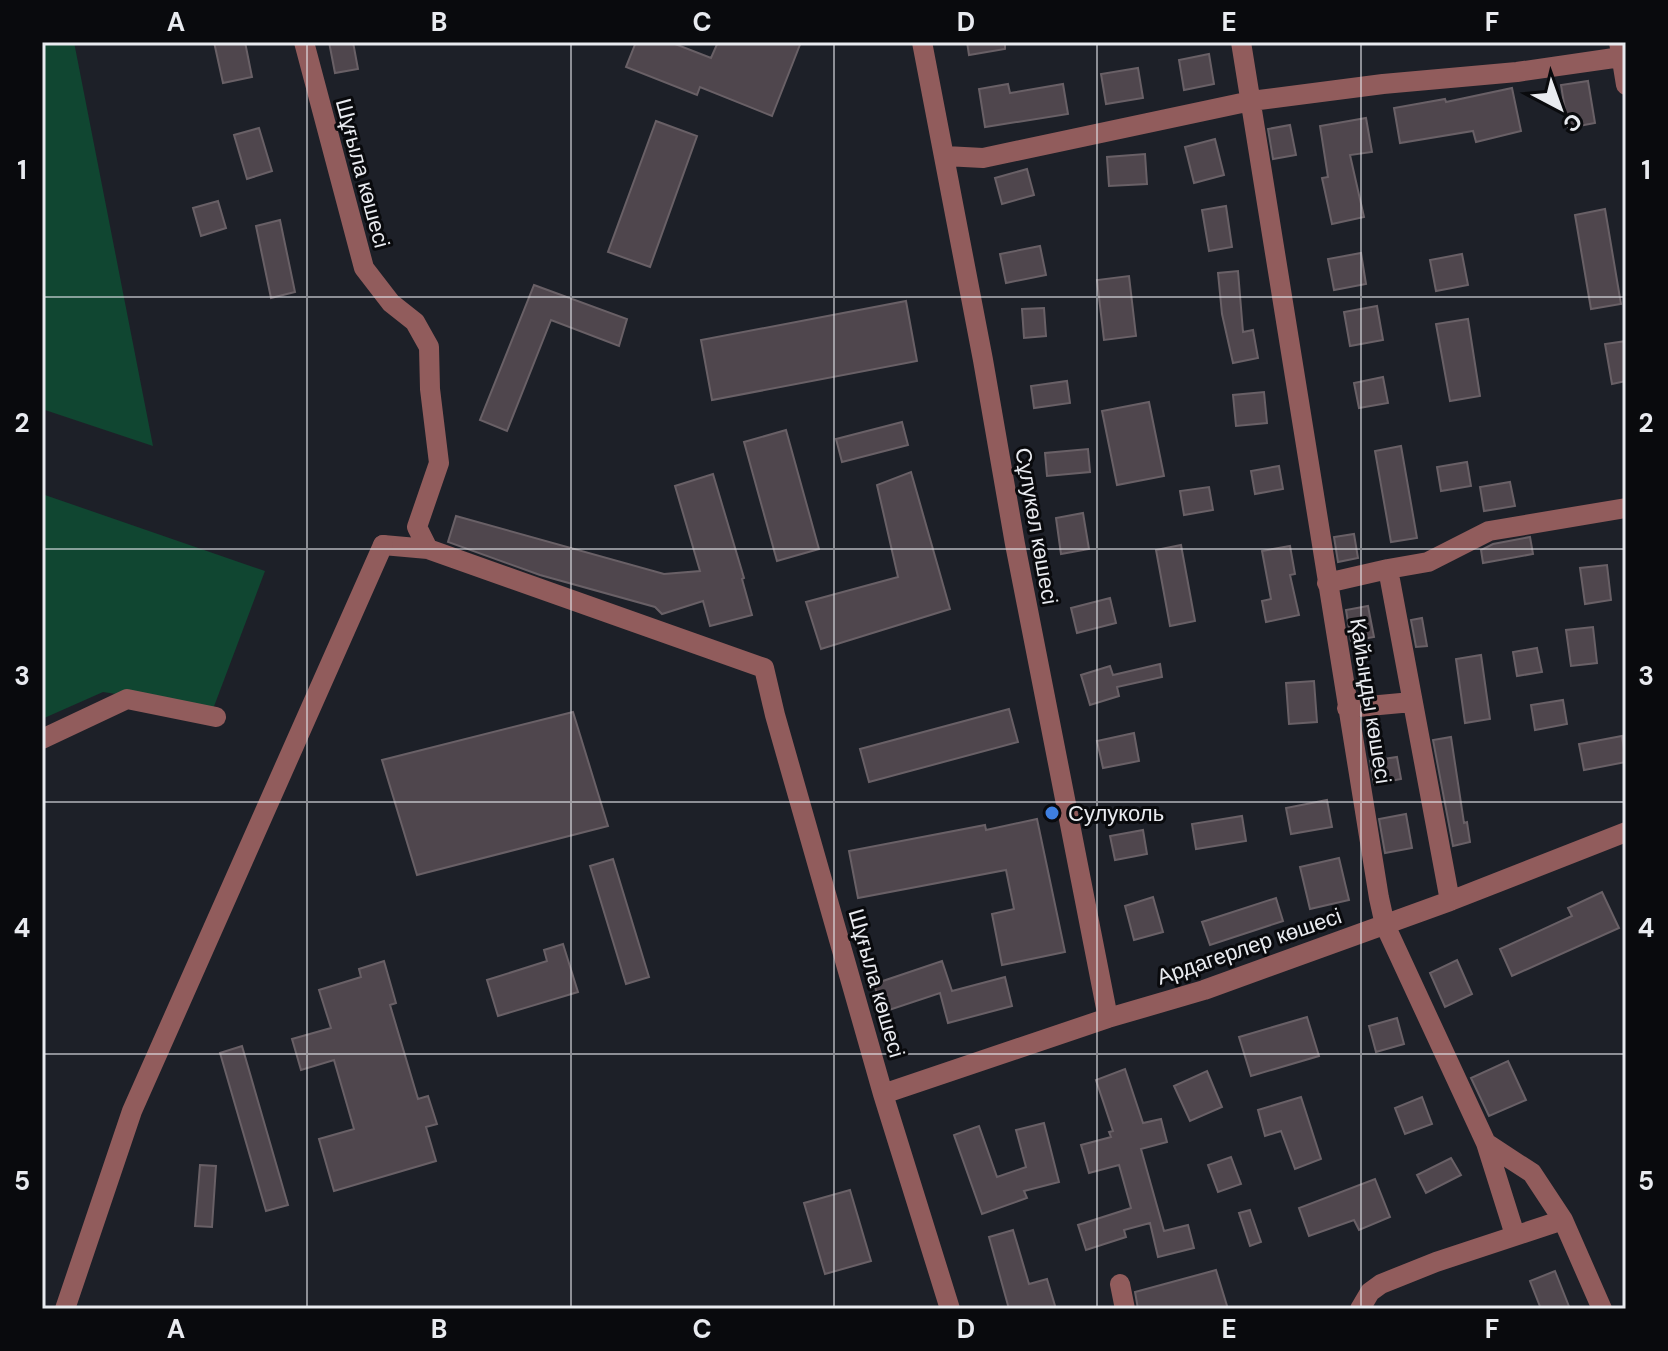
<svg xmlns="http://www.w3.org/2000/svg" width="1668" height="1351" viewBox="0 0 1668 1351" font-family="'DM Sans',sans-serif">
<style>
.park{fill:#104631}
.building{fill:#4f464d;stroke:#696066;stroke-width:2}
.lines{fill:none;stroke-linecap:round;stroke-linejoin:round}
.minor{stroke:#915c5c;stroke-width:20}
.tertiary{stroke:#915c5c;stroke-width:20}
.grid{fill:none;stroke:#e9ebf0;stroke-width:2;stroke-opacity:0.55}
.shop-dot{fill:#3f7fe0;stroke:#090a0d;stroke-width:3}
.labels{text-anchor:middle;stroke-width:6;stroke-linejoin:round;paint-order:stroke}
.street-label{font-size:22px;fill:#e9ebf0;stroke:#090a0d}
.poi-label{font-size:22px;fill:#e9ebf0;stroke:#090a0d;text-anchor:start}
.neatline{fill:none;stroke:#e9ebf0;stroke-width:3}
.grid-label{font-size:26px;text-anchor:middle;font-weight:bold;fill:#e9ebf0}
</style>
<rect width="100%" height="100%" fill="#1d2028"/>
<path class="park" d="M42 42H74L153 446 42 409Z
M42 494 265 571 213 709 103 692 42 719Z"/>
<path class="building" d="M214 42H245L252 77 223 83Z
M329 42H353L358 69 335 73Z
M636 42H670L711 58 718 42H801L772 116 700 87 697 95 626 67Z
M967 42H1005V49L969 55Z
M1209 54 1214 84 1184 90 1179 60Z
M1138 68 1143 98 1106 104 1101 74Z
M1588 81 1595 123 1568 128 1561 85Z
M1008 84 1010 93 1063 84 1068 114 985 127 979 89Z
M1512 88 1521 131 1476 142 1473 131 1400 143 1394 108 1445 99 1446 102Z
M1366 118 1372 152 1350 155 1364 217 1332 224 1322 178 1328 177 1320 126Z
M656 121 697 136 650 267 608 252Z
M1290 125 1296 155 1273 159 1268 129Z
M259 128 272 171 247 179 234 135Z
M1215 139 1224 175 1194 183 1185 147Z
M1145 154 1147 184 1109 186 1107 157Z
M1027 169 1034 195 1002 204 995 178Z
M218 201 226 228 201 236 193 208Z
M1226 206 1232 247 1209 251 1202 210Z
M1605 209 1621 304 1591 309 1575 215Z
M280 220 295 292 271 298 256 226Z
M1040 246 1046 275 1006 283 1000 254Z
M1361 253 1366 284 1334 290 1328 259Z
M1462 254 1468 285 1436 291 1430 260Z
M1238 271 1243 332 1253 330 1258 358 1233 363 1222 314 1218 273Z
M1129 276 1136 336 1104 340 1097 280Z
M534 285 627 319 619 346 551 320 507 431 480 420Z
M906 301 917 361 712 400 701 340Z
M1377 306 1383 340 1350 346 1344 312Z
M1044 308 1046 336 1024 338 1022 309Z
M1468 319 1480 396 1450 401 1436 324Z
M1626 341V381L1612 384 1605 344Z
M1383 377 1388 403 1359 408 1354 383Z
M1067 381 1070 403 1034 408 1031 386Z
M1264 392 1267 423 1236 426 1233 395Z
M1149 402 1164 476 1117 485 1102 411Z
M902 422 908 445 842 462 836 439Z
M786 430 819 549 777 561 744 442Z
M1401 446 1417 538 1391 542 1375 451Z
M1088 449 1090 472 1047 476 1045 453Z
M1467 462 1471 486 1441 491 1437 467Z
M1279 466 1283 489 1255 494 1251 471Z
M911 472 950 609 821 649 806 602 898 577 877 485Z
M713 474 744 578 742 579 752 615 710 626 703 601 662 614 655 607 540 575 448 542 456 516 664 574 700 571 675 486Z
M1510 482 1515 506 1484 511 1480 487Z
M1209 487 1213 510 1184 515 1180 491Z
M1083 513 1089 549 1061 554 1056 518Z
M1354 534 1358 558 1338 562 1334 537Z
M1530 537 1533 554 1483 563 1481 550 1493 544Z
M1181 545 1195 621 1170 626 1156 550Z
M1290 546 1295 574 1290 575 1299 615 1266 622 1262 601 1271 599 1262 551Z
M1607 565 1611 600 1585 604 1580 568Z
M1110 598 1116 623 1077 633 1071 608Z
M1368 606 1374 637 1351 641 1346 610Z
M1422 618 1427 646 1416 647 1411 620Z
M1593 627 1597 663 1571 666 1566 630Z
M1537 648 1542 672 1517 676 1513 652Z
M1481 655 1490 719 1465 723 1456 659Z
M1160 664 1162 677 1117 687 1119 696 1090 705 1081 675 1110 666 1113 675Z
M1314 681 1317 722 1289 724 1286 683Z
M1563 700 1567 724 1535 730 1531 705Z
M1009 709 1018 742 869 782 860 749Z
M573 712 608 826 417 875 382 760Z
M1134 733 1139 761 1103 768 1097 741Z
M1622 736 1626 762 1584 770 1579 744Z
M1451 737 1464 823 1467 822 1470 842 1453 846 1433 740Z
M1397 757 1401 779 1374 784 1370 761Z
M1327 800 1332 827 1291 834 1286 808Z
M1406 814 1412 848 1385 853 1379 819Z
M1242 816 1246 841 1196 849 1192 824Z
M1037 819 1065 952 1002 965 992 914 1014 909 1006 870 858 898 849 851 985 825 986 830Z
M1143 830 1147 854 1115 860 1110 836Z
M1339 858 1349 900 1310 909 1300 867Z
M613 859 649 977 626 984 590 866Z
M1602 892 1619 928 1512 976 1500 949 1572 916 1568 908Z
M1153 897 1163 932 1134 940 1125 906Z
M1276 898 1283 921 1210 945 1202 922Z
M563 944 578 992 498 1016 487 980 547 961 544 950Z
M1457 960 1472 994 1445 1007 1430 973Z
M384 961 396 1003 390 1005 418 1099 428 1096 437 1124 426 1127 436 1161 334 1191 319 1139 354 1129 334 1060 301 1070 292 1039 331 1028 319 990 361 977 359 969Z
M942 961 952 991 1005 977 1012 1006 948 1023 940 993 883 1012 874 984Z
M1307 1017 1319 1056 1251 1076 1239 1037Z
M1397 1018 1404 1044 1376 1052 1369 1026Z
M242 1046 288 1205 266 1211 220 1053Z
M1508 1061 1526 1100 1489 1116 1471 1078Z
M1125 1069 1143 1123 1161 1119 1167 1142 1141 1149 1164 1231 1188 1225 1194 1248 1158 1257 1150 1223 1124 1230 1126 1237 1086 1250 1078 1225 1131 1208 1119 1165 1089 1173 1081 1145 1111 1137 1109 1132 1113 1131 1096 1080Z
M1207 1071 1222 1107 1190 1121 1174 1086Z
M1301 1097 1321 1159 1295 1169 1281 1131 1265 1136 1258 1110Z
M1422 1097 1432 1124 1405 1134 1395 1108Z
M1044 1123 1059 1182 1024 1191 1027 1198 982 1214 954 1135 979 1126 997 1177 1026 1167 1016 1130Z
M1231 1157 1241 1184 1218 1192 1208 1165Z
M1451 1158 1461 1175 1426 1193 1417 1175Z
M200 1165 216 1166 212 1227 195 1226Z
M1375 1179 1390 1217 1359 1230 1354 1220 1309 1236 1299 1208Z
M850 1190 871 1261 825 1274 804 1203Z
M1250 1210 1261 1242 1250 1246 1239 1213Z
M1013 1230 1029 1284 1047 1279 1056 1309H1009L989 1237Z
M1216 1270 1228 1309H1138L1135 1292Z
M1555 1271 1570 1309H1541L1530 1281Z"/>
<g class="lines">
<path class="minor" d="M304 42 364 268 391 303 415 322 429 347 430 389 439 463 417 527 428 549
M922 42 983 360 1015 544 1108 1018
M1241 42 1379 898 1385 925 1486 1143 1532 1173 1563 1220 1602 1309
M1619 42 1626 85
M945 156 983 158 1251 101 1383 84 1517 72 1621 57
M383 545 428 549 764 668 775 715 883 1094 950 1309
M1388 569 1428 562 1489 531 1626 508
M1327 583 1388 569 1450 901
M1347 708 1412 702
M42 739 127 699 216 717
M883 1094 1108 1018 1204 990 1450 901 1626 832
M1486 1143 1515 1235
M1120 1284 1125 1309
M1360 1309 1370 1292 1381 1284 1436 1262 1563 1220"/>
<path class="tertiary" d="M65 1309 132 1111 383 545"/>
</g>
<path class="grid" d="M307 42V1309M571 42V1309M834 42V1309M1097 42V1309M1361 42V1309M42 297H1626M42 549H1626M42 802H1626M42 1054H1626"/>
<circle class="shop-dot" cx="1052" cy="813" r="8"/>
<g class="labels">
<g class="street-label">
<text transform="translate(363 173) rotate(75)" y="8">Шұғыла көшесі</text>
<text transform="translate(1037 526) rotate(80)" y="8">Сұлукөл көшесі</text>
<text transform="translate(1371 701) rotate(81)" y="8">Қайыңды көшесі</text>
<text transform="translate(1249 946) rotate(-19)" y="8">Ардагерлер көшесі</text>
<text transform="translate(877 983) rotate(74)" y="8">Шұғыла көшесі</text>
</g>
<g class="poi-label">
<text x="1068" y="821">Сулуколь</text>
</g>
</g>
<rect width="1668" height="1351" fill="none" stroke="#090a0d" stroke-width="88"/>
<g transform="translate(1560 108) rotate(139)" stroke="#090a0d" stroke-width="6" paint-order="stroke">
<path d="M0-6L14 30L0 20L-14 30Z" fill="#e9ebf0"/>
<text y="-12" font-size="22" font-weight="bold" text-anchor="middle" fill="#e9ebf0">С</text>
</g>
<rect x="44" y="44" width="1580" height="1263" class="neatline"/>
<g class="grid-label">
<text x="176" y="31">A</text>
<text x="439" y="31">B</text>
<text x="702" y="31">C</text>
<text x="966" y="31">D</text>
<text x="1229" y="31">E</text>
<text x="1492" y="31">F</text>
<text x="22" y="179">1</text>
<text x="1646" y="179">1</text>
<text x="22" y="432">2</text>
<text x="1646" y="432">2</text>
<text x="22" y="685">3</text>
<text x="1646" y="685">3</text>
<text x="22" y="937">4</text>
<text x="1646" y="937">4</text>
<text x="22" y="1190">5</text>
<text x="1646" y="1190">5</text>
<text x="176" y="1338">A</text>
<text x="439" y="1338">B</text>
<text x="702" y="1338">C</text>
<text x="966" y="1338">D</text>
<text x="1229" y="1338">E</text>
<text x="1492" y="1338">F</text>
</g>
</svg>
